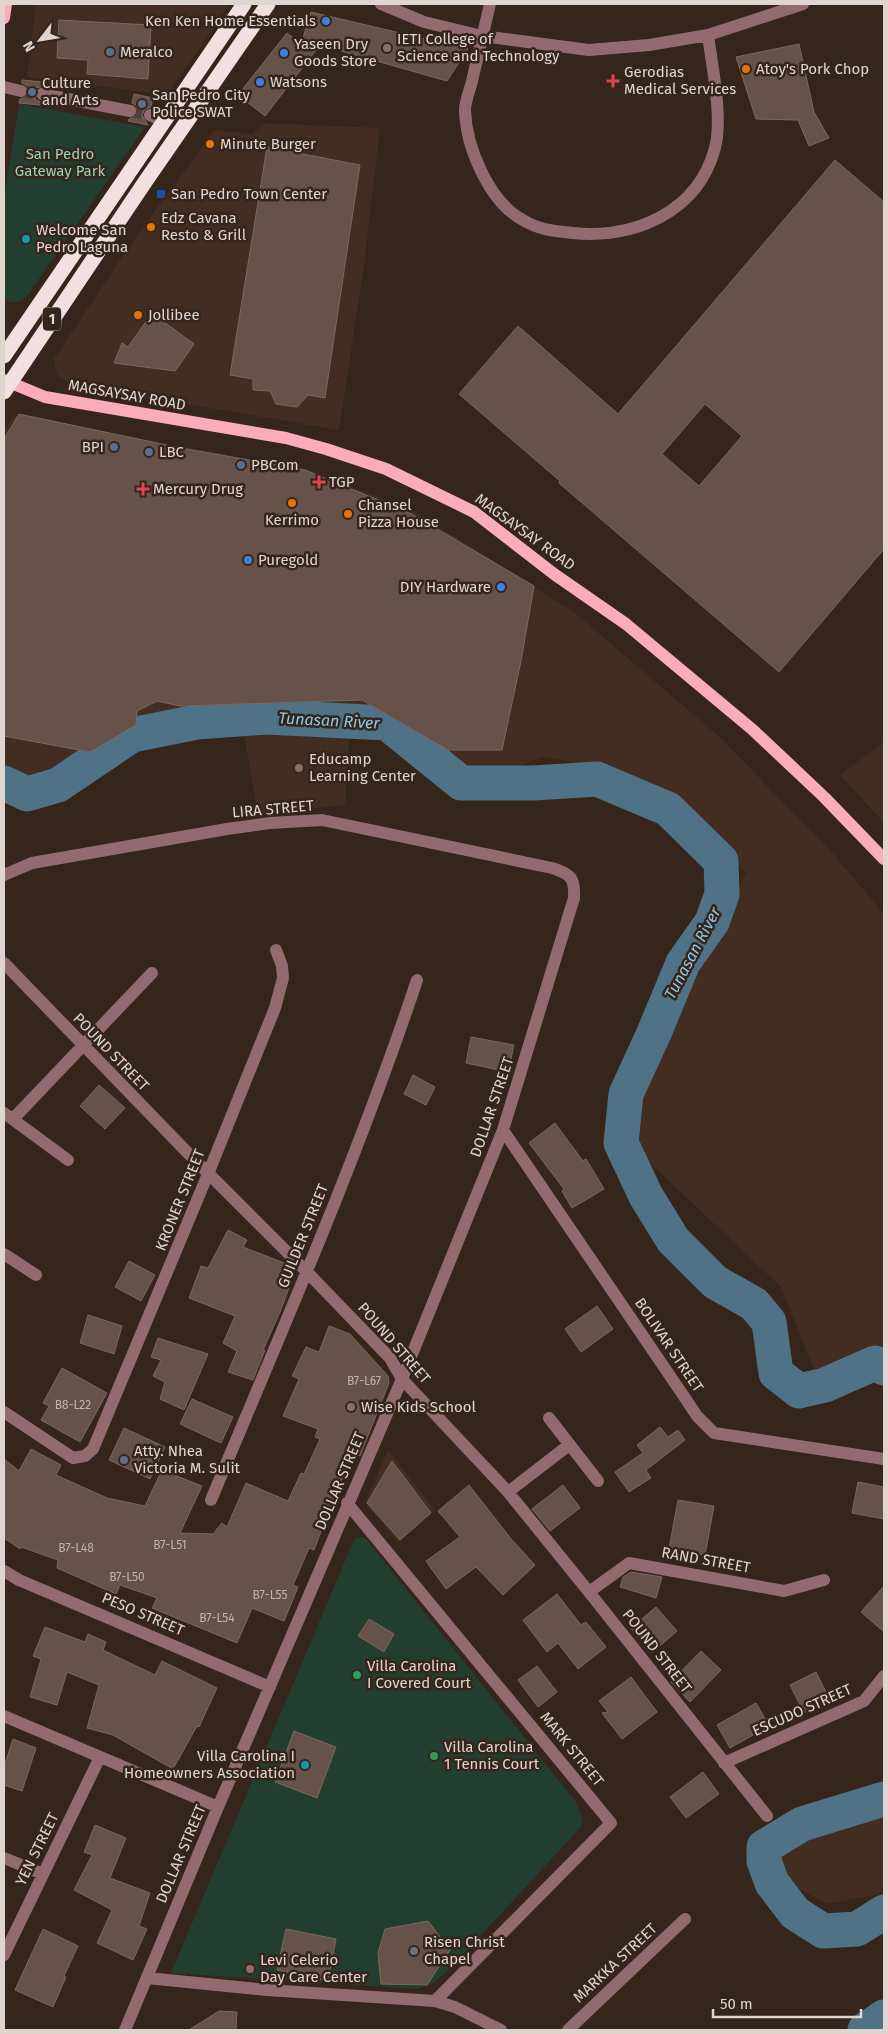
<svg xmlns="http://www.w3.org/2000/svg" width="888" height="2034" viewBox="0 0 888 2034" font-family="'Fira Sans',sans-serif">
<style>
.built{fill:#432c20}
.green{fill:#223e31}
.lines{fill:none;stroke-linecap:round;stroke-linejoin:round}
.river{stroke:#507287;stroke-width:35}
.building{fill:#665248;stroke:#7c685d;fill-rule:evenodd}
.minor-tunnel{stroke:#503f36;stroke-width:12;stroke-dasharray:12 6;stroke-linecap:butt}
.minor{stroke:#926b71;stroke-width:12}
.major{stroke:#fbacba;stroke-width:12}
.highway{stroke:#f3dfe2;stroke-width:15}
.shop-dot{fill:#3f7fe0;stroke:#36251b;stroke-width:2}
.education-dot{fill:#8d6e63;stroke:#36251b;stroke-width:2}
.service-dot{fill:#5c6f8a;stroke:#36251b;stroke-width:2}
.food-dot{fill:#e8710a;stroke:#36251b;stroke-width:2}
.health-dot{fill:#e0444e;stroke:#36251b;stroke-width:2}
.transit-dot{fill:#1a4fb4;stroke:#36251b;stroke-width:2}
.culture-dot{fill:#0f9aa8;stroke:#36251b;stroke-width:2}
.leisure-dot{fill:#2e9e5b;stroke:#36251b;stroke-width:2}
.worship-dot{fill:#6b7280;stroke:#36251b;stroke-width:2}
.labels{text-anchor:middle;stroke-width:5;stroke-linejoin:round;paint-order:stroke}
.number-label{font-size:12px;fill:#c2b4ac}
.shield{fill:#36251b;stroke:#ada098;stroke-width:1}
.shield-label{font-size:14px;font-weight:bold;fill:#e0d4ce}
.poi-label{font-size:15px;fill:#e0d4ce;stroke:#36251b;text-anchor:start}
.park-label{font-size:15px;fill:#93d5b6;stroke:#36251b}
.street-label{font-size:15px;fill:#e0d4ce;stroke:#36251b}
.water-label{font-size:16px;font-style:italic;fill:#8cc7ed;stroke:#36251b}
</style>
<rect width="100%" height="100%" fill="#36251b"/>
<path class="built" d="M36 4H230L167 95 27 77Z
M264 123 380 128 364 266 339 430 72 385 57 375 54 359 126 251 214 130 252 134Z
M14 416 305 469 411 509 574 612 722 739 836 857 884 914V1358L873 1352 815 1373 781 1287 633 1147 632 1112 746 873 663 795 611 768 542 757 505 772 444 761 368 708 198 706 142 723 56 771 17 779 4 769V430Z
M350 726 345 805 258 813 243 730Z
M884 741V823L840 775Z
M388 1450 435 1510 398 1543 365 1502Z
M884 1816V1889L877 1895 826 1904 785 1881 773 1865 774 1851Z"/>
<path class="green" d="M19 104 145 127 27 296C19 303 12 306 4 297V198Z
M362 1537 366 1539 576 1802 582 1817 581 1827 446 1973 432 1984 417 1989 171 1973 353 1542 356 1538Z"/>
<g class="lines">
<path class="river" d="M4 783 27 794 58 785 132 735 197 722 267 717 387 723 461 783H534L597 779 668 809 721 861 722 894 712 922 683 963 654 1033 626 1094 621 1143 646 1196 673 1240 715 1282 754 1304 769 1322 776 1373 799 1391 825 1385 875 1363 884 1368
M884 1799 802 1824 764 1847V1861L772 1883 795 1913 823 1931 857 1929 884 1912
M865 2030 884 2017"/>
</g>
<path class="building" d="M311 12 468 49 447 81 320 45 265 116 238 95 287 33 301 44Z
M59 20 151 25 148 79 87 74 88 60 57 58Z
M799 44 814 112 829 138 809 146 798 120 756 119 736 57Z
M22 80 44 82V86L36 88 34 93 36 100 41 102 40 105 19 103 20 99 27 97 29 92 27 85 22 83Z
M134 94 153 98 151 107 145 109 142 115 148 125 128 121 129 119 136 117 138 112 136 105 132 103Z
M267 147 360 165 325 398 308 395 297 407 276 404 270 391 253 390V379L230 375Z
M835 160 884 202V549L779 672 559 483 560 481 459 394 518 326 618 414ZM705 404 742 436 699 486 662 454Z
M152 313 194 344 175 371 114 363 122 343 128 347Z
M19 414 181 448 305 470 410 513 534 586 521 661 502 750H448L362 700 180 706 157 701 137 711 136 725 90 752 4 736V439Z
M471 1037 514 1045 508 1072 466 1063Z
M413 1075 435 1087 426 1105 404 1094Z
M99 1085 125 1108 105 1129 80 1106Z
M555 1123 583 1161 586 1159 604 1189 572 1208 562 1191 564 1189 529 1143Z
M228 1230 247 1240 243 1247 284 1263 278 1282 289 1288 280 1312 263 1350H265L253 1380 228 1372 237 1351 223 1343 235 1316 189 1298 201 1266 208 1268Z
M129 1261 155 1275 141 1301 115 1287Z
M597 1306 613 1329 581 1352 565 1329Z
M88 1315 122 1326 114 1354 80 1343Z
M329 1326 350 1334 388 1376 389 1383 360 1456 355 1454 337 1489 314 1550 309 1548 293 1585 298 1587 284 1621 252 1608 237 1643 152 1608 157 1598 120 1585 116 1594 57 1568 58 1560 21 1547 20 1549 4 1538V1459L19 1471 31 1449 61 1465 56 1475 107 1498 145 1506 162 1470 202 1486 180 1533 213 1534 222 1523 227 1527 246 1483 288 1501 301 1473 304 1474 320 1439 315 1437 318 1429 283 1416 299 1379 292 1376 306 1347 319 1352Z
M158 1338 208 1354 184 1410 160 1399 165 1382 153 1376 161 1360 151 1357Z
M62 1368 107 1393 80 1442 41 1420 49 1406 43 1403Z
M192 1399 233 1417 221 1443 180 1424Z
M660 1427 668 1437 678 1430 685 1440 646 1470 651 1478 629 1492 615 1472 643 1453 637 1445Z
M124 1428 165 1447 150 1479 109 1460Z
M392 1461 431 1513 400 1540 367 1503Z
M858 1482 884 1487V1519L852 1513Z
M469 1485 512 1540 535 1565 503 1595 476 1567 446 1589 426 1561 460 1537 438 1511Z
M563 1485 580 1508 550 1531 532 1509Z
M678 1500 714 1506 705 1555 669 1549Z
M631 1572 662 1577 656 1598 620 1587 623 1577Z
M884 1586V1632L861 1612Z
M557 1594 581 1625 586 1622 606 1647 578 1669 558 1643 547 1652 523 1620Z
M656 1607 677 1631 652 1653 631 1628Z
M369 1619 394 1634 384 1652 358 1636Z
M45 1627 85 1642 88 1634 106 1642 103 1650 155 1675 162 1661 217 1688 199 1727 197 1726 173 1769 113 1735 87 1728 99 1685 67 1672 57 1705 30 1697 41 1659 33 1656Z
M701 1651 721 1670 690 1702 671 1682Z
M537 1666 557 1692 538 1707 518 1680Z
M816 1672 830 1700 804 1713 790 1685Z
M631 1677 657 1712 622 1739 602 1713 608 1712 599 1701Z
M756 1703 769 1726 730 1748 717 1725Z
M294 1731 336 1747 317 1798 275 1782Z
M13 1739 36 1748 22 1791 4 1785V1767Z
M703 1772 719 1794 686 1818 670 1797Z
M95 1825 126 1838 110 1878 150 1893 139 1926 147 1929 133 1960 97 1943 112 1910 74 1890 92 1855 84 1852Z
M428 1921 450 1950 427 1985 381 1984 378 1953 385 1929Z
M43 1929 78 1946 64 1976 66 1977 53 2007 15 1990Z
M286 1929 336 1939 328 1981 277 1970Z
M219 2011 237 2012 236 2030H189Z"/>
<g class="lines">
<path class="minor-tunnel" d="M21 91 42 94
M130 111 150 115"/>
<path class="minor" d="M381 4 424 22 482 36 589 50 649 45 708 35 803 4
M490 4C484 29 478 55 472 81 470 90 465 101 465 110 466 147 489 202 523 220 539 230 555 231 573 233 635 239 698 212 715 148 723 118 712 66 708 35
M4 87 21 91
M42 94 130 111
M150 115 164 122
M4 875 32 863 227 829 270 823 322 820 552 868C571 874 575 878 574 898L503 1130 402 1379 218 1807 125 2030
M4 963 184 1149 307 1272 390 1358 402 1379 508 1492 589 1592 767 1816
M4 1113 68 1160
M13 1119 152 973
M503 1130 683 1395 697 1416 714 1433 884 1459
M4 1254 36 1275
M4 1412 73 1458 85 1456 93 1449 208 1174 275 1008 283 978 282 966 276 950
M549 1418 598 1481
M508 1492 569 1445
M211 1500C283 1328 358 1157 417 980
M347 1503 611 1823 435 2001
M4 1571 19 1580 270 1687
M589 1592 629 1563 784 1591 824 1580
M4 1716 218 1807
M724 1763 864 1701 884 1676
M4 1858 43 1874
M4 1955 100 1757
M147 1978 267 1990 435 2001 455 2007 501 2030
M568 2030 685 1919"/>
<path class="major" d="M4 18 6 4
M4 380 45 397 286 438 326 449 386 469 474 512 554 574 626 624 753 730 824 797 884 859"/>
<path class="highway" d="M4 356 244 4
M4 392 145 182 268 4"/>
</g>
<g class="shop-dot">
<circle cx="326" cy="21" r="5"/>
<circle cx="284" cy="53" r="5"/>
<circle cx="260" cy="82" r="5"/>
<circle cx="248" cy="560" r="5"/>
<circle cx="501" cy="587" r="5"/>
</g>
<g class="education-dot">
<circle cx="387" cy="48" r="5"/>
<circle cx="299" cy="768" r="5"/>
<circle cx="351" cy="1407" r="5"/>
<circle cx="250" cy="1969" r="5"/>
</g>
<g class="service-dot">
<circle cx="110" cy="52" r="5"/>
<circle cx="32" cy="92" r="5"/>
<circle cx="142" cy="104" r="5"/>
<circle cx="114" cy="447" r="5"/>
<circle cx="149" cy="452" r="5"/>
<circle cx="241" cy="465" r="5"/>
<circle cx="124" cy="1460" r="5"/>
</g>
<g class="food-dot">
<circle cx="746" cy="69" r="5"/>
<circle cx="210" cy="144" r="5"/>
<circle cx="151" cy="227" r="5"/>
<circle cx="138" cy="315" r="5"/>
<circle cx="292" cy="503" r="5"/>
<circle cx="348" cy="514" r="5"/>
</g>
<g class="health-dot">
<path d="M610.5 73.5h5v5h5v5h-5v5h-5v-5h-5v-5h5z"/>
<path d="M316.5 474.5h5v5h5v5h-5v5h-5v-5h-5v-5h5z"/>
<path d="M140.5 481.5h5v5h5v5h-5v5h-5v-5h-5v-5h5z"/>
</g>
<rect class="transit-dot" x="156" y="189" width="10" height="10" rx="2.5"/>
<g class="culture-dot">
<circle cx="26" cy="239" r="5"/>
<circle cx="305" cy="1765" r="5"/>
</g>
<g class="leisure-dot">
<circle cx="357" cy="1675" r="5"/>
<circle cx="434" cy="1756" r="5"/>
</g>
<circle class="worship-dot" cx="414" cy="1951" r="5"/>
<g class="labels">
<g class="number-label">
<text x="364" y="1385">B7-L67</text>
<text x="73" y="1409">B8-L22</text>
<text x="170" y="1549">B7-L51</text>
<text x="76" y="1552">B7-L48</text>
<text x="127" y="1581">B7-L50</text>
<text x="270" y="1599">B7-L55</text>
<text x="217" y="1622">B7-L54</text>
</g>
<rect class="shield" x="43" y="307.5" width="18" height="23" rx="4"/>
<g class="shield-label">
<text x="52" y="324">1</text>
</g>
<g class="poi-label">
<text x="316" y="26" text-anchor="end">Ken Ken Home Essentials</text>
<text x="397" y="44">IETI College of<tspan x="397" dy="17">Science and Technology</tspan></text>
<text x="294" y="49">Yaseen Dry<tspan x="294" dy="17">Goods Store</tspan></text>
<text x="120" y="57">Meralco</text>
<text x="756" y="74">Atoy's Pork Chop</text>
<text x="624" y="77">Gerodias<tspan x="624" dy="17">Medical Services</tspan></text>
<text x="270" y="87">Watsons</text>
<text x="42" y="88">Culture<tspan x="42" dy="17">and Arts</tspan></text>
<text x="152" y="100">San Pedro City<tspan x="152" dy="17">Police SWAT</tspan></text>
<text x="220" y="149">Minute Burger</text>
<text x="171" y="199">San Pedro Town Center</text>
<text x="161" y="223">Edz Cavana<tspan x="161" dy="17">Resto &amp; Grill</tspan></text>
<text x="36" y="235">Welcome San<tspan x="36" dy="17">Pedro Laguna</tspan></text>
<text x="148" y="320">Jollibee</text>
<text x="104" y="452" text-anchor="end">BPI</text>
<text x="159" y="457">LBC</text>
<text x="251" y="470">PBCom</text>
<text x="329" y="487">TGP</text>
<text x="153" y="494">Mercury Drug</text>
<text x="358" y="510">Chansel<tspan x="358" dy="17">Pizza House</tspan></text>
<text x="292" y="525" text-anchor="middle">Kerrimo</text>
<text x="258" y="565">Puregold</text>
<text x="491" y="592" text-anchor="end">DIY Hardware</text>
<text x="309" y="764">Educamp<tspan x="309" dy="17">Learning Center</tspan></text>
<text x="361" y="1412">Wise Kids School</text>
<text x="134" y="1456">Atty. Nhea<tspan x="134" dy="17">Victoria M. Sulit</tspan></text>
<text x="367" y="1671">Villa Carolina<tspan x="367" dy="17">I Covered Court</tspan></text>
<text x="444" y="1752">Villa Carolina<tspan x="444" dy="17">1 Tennis Court</tspan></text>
<text x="295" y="1761" text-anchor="end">Villa Carolina I<tspan x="295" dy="17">Homeowners Association</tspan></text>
<text x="424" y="1947">Risen Christ<tspan x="424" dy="17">Chapel</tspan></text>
<text x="260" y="1965">Levi Celerio<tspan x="260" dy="17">Day Care Center</tspan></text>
</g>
<g class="park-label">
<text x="60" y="159">San Pedro<tspan x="60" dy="17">Gateway Park</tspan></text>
</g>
<g class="street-label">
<text transform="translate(127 395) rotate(10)" y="5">MAGSAYSAY ROAD</text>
<text transform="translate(525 532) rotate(36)" y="5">MAGSAYSAY ROAD</text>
<text transform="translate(273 809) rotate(-5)" y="5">LIRA STREET</text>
<text transform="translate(111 1052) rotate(46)" y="5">POUND STREET</text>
<text transform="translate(492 1107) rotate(-71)" y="5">DOLLAR STREET</text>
<text transform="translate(180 1200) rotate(-68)" y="5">KRONER STREET</text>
<text transform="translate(303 1236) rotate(-68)" y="5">GUILDER STREET</text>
<text transform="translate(394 1343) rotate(49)" y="5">POUND STREET</text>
<text transform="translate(669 1345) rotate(56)" y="5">BOLIVAR STREET</text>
<text transform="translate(340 1481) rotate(-67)" y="5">DOLLAR STREET</text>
<text transform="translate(706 1560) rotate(10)" y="5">RAND STREET</text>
<text transform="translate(143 1614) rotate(23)" y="5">PESO STREET</text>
<text transform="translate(657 1651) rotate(52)" y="5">POUND STREET</text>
<text transform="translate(802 1710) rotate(-24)" y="5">ESCUDO STREET</text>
<text transform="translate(572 1749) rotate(51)" y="5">MARK STREET</text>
<text transform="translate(37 1849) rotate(-64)" y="5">YEN STREET</text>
<text transform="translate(181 1854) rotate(-67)" y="5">DOLLAR STREET</text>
<text transform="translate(615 1963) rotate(-43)" y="5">MARKKA STREET</text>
</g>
<g class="water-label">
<text transform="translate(329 720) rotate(3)" y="6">Tunasan River</text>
<text transform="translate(692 953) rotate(-62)" y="6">Tunasan River</text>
</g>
</g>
<rect width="888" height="2034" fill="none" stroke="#e0d4ce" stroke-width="10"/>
<g transform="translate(40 40) rotate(239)" stroke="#36251b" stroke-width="4" paint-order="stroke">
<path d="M0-4L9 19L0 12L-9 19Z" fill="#e0d4ce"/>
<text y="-8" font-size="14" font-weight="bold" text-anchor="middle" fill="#e0d4ce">N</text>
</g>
<path d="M713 2009v8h148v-8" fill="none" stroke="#e0d4ce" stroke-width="2.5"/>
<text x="720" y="2009" font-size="15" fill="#e0d4ce" stroke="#36251b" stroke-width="4" paint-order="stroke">50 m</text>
</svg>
